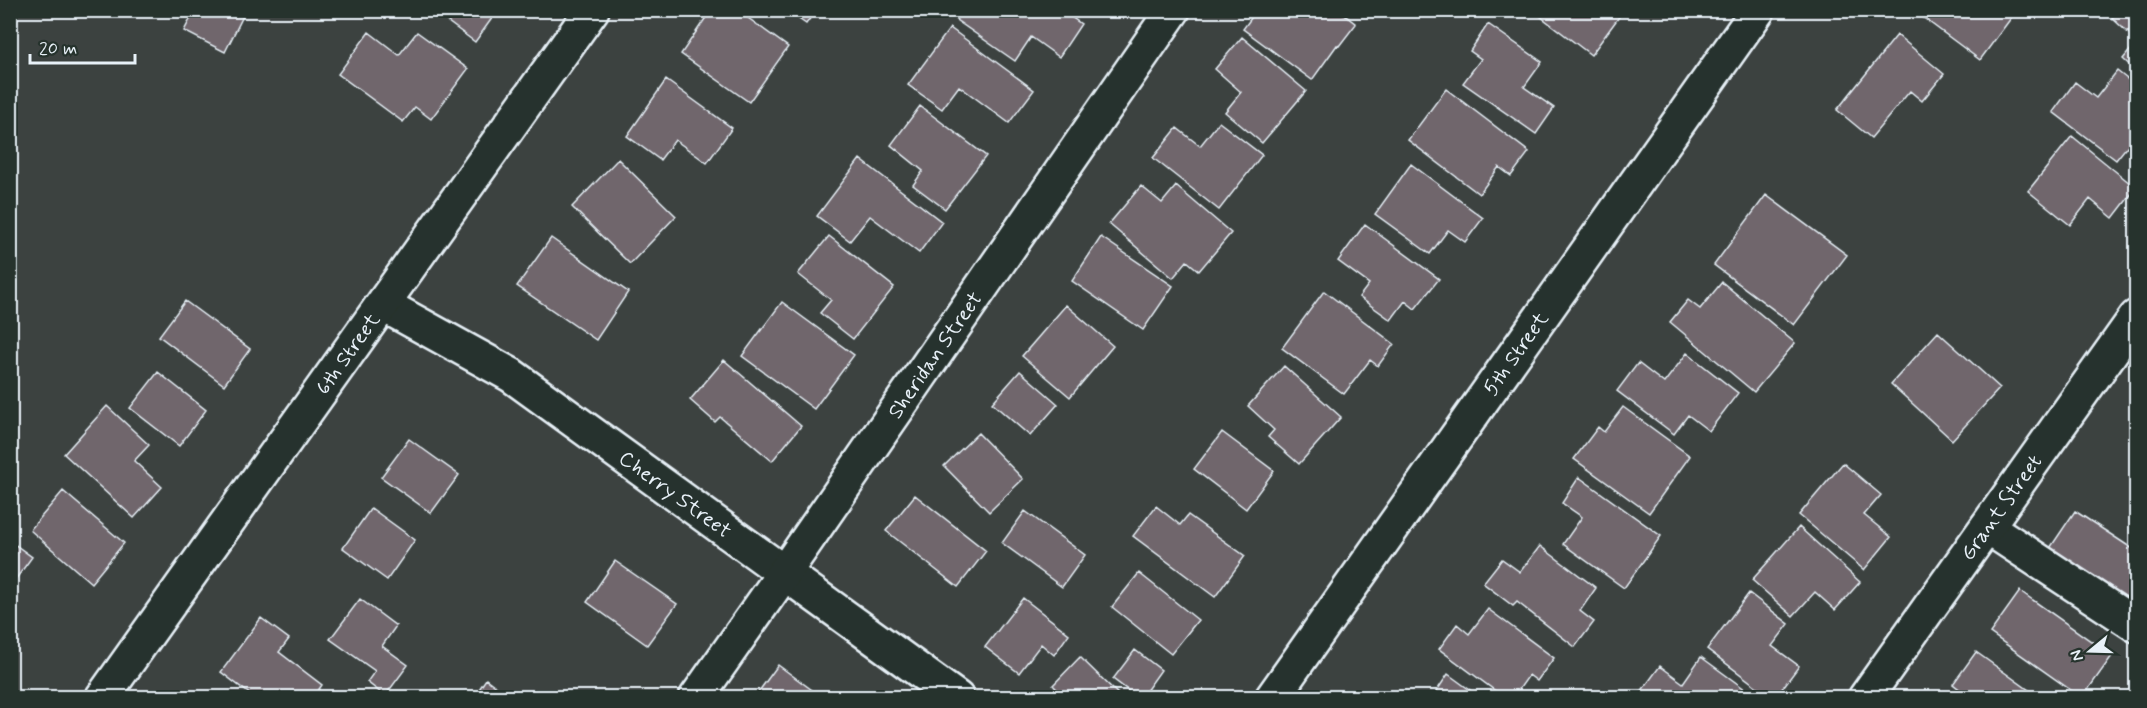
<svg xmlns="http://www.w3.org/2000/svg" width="2147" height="708" viewBox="0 0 2147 708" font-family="Mynerve,sans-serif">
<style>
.building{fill:#70666c;stroke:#e8f1f8;stroke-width:1.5}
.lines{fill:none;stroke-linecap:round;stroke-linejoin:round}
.minor-casing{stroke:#e8f1f8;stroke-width:38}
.minor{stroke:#26332d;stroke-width:33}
.labels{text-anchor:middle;stroke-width:5;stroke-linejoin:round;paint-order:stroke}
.street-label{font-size:21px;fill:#e8f1f8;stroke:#26332d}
</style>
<rect width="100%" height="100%" fill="#3c4240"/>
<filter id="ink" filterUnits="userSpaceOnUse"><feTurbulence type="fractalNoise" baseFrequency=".0167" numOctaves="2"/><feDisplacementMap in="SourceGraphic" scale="12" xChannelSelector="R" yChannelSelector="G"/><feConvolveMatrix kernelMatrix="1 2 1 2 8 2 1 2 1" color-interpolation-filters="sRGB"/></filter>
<g filter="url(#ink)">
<path class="building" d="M195 10H246L225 52 184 31Z
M432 10H498L475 42Z
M711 10H737L788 47 749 102 681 54Z
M786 10H816L806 24Z
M962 10H1061L1081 24 1059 57 1031 37 1015 61 956 20Z
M1257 10H1285L1292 16 1296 10H1338L1356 24 1339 46 1337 45 1312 80 1243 29Z
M1532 10H1624L1591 55Z
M1913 10H2017L1980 60Z
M2119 10H2136V40L2112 18Z
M1488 24 1542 62 1524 87 1554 108 1536 134 1463 83 1481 59 1470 51Z
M950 28 1034 90 1009 123 959 86 942 109 908 85Z
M369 32 399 55 417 32 468 69 431 119 415 107 403 122 338 74Z
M1897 35 1944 74 1922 101 1910 91 1871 138 1837 110Z
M1242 37 1306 91 1262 143 1225 112 1241 92 1215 69Z
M2136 43V71L2123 59Z
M2117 71 2136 86V135L2116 160 2053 112 2075 82 2096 98Z
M666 80 732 128 707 163 675 140 660 160 627 136Z
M1446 89 1529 152 1511 176 1499 167 1479 194 1408 140Z
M920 106 986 156 945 209 913 185 923 171 891 145Z
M1219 122 1262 155 1219 210 1153 158 1177 128 1200 146Z
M2072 136 2136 188 2113 218 2090 199 2070 225 2028 191Z
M618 159 676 216 630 264 572 207Z
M860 159 942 222 919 253 870 216 850 241 817 216Z
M1411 164 1483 218 1465 242 1448 230 1430 254 1375 214Z
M1141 186 1162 203 1176 186 1231 233 1199 271 1187 261 1173 278 1109 224Z
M1766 195 1847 255 1794 325 1714 265Z
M1365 224 1439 279 1415 309 1405 301 1391 320 1359 297 1369 284 1338 261Z
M829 236 894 287 853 339 820 313 831 300 798 274Z
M1101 237 1173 286 1143 330 1072 281Z
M551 238 628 292 596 340 517 286Z
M1722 282 1795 343 1754 392 1670 322 1688 300 1700 309Z
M1324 291 1394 344 1378 366 1370 360 1344 394 1282 348Z
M185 301 250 349 224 385 159 336Z
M782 302 854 355 814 409 742 356Z
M1066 305 1113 346 1070 397 1022 356Z
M1938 332 2000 388 1952 440 1891 384Z
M1687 353 1738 393 1709 431 1688 415 1674 434 1617 391 1638 363 1664 383Z
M724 360 801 426 772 461 720 417 715 422 690 400Z
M1284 366 1341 417 1299 464 1268 437 1274 430 1248 406Z
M1020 371 1058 404 1030 436 992 403Z
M158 372 206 410 179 446 130 408Z
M107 406 149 445 134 461 162 487 134 518 64 454Z
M1623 407 1690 456 1649 513 1574 459 1598 427 1604 432Z
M1222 432 1274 471 1246 509 1194 469Z
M978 433 1023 479 989 512 944 466Z
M409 439 459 475 431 513 381 477Z
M1843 463 1881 495 1864 515 1891 537 1864 570 1799 515Z
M1579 477 1661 536 1624 588 1563 544 1582 517 1562 503Z
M63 491 124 543 91 583 30 530Z
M915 495 986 551 958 587 886 531Z
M1156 506 1180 525 1188 515 1245 556 1215 597 1133 536Z
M371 508 415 540 387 580 343 548Z
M1025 511 1085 555 1062 587 1002 543Z
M2075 511 2136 551V614L2046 554Z
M1799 527 1860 582 1835 610 1815 592 1793 616 1752 580Z
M10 541 32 557 10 587Z
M1540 546 1596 588 1580 611 1594 622 1575 647 1517 602 1513 606 1483 583 1502 559 1520 572Z
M615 561 677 604 647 645 587 602Z
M1139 573 1198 620 1171 654 1112 607Z
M2020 591 2112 656 2082 698 1990 633Z
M1749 593 1789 624 1772 646 1799 666 1775 698H1772L1707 649Z
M1023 598 1069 634 1054 655 1041 644 1019 673 985 647Z
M360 599 396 626 382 646 408 665 385 696 367 682 375 671 330 639Z
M1488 609 1554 658 1537 681 1529 675 1513 698H1505L1439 649 1457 624 1469 634Z
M261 618 289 639 279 652 322 685 313 698H255L221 672Z
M1135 650 1161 670 1141 698H1138L1113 679Z
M1976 652 2040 698H1971L1953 684Z
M1080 657 1122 698H1065L1053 685Z
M1701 657 1757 698 1638 696 1660 666 1683 683Z
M778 665 823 698H754Z
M1448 674 1481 698H1432Z
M486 679 511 698H473Z"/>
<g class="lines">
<g class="minor-casing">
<g id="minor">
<path id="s1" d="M384 305 511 375 957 698"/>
<path d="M1987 527 2136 625"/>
<path id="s2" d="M102 698 592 10"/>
<path id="s3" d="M696 698 784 573 1173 10"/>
<path id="s4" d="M1272 698 1758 10"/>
<path id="s5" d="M1865 698 2136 317"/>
</g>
</g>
<use href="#minor" class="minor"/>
</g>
</g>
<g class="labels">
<g class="street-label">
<text dy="7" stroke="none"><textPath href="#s4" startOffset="422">5th Street</textPath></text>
<text dy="7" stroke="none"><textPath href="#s2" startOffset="423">6th Street</textPath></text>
<text dy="7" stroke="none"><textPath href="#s3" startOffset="418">Sheridan Street</textPath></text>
<text dy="7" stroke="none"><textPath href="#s1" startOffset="348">Cherry Street</textPath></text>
<text dy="7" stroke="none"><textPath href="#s5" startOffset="234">Grant Street</textPath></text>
</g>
</g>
<rect width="2147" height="708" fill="none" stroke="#26332d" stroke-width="36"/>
<rect x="18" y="18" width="2111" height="672" fill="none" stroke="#e8f1f8" stroke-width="2" filter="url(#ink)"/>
<g transform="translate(2090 651) rotate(251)" stroke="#26332d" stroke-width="4.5" paint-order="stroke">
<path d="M0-4.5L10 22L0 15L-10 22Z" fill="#e8f1f8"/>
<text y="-9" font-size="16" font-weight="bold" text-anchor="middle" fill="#e8f1f8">N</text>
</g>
<path d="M30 54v9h105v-9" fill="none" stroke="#e8f1f8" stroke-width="3"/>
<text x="39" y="54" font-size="18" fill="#e8f1f8" stroke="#26332d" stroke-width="4.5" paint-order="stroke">20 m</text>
</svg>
